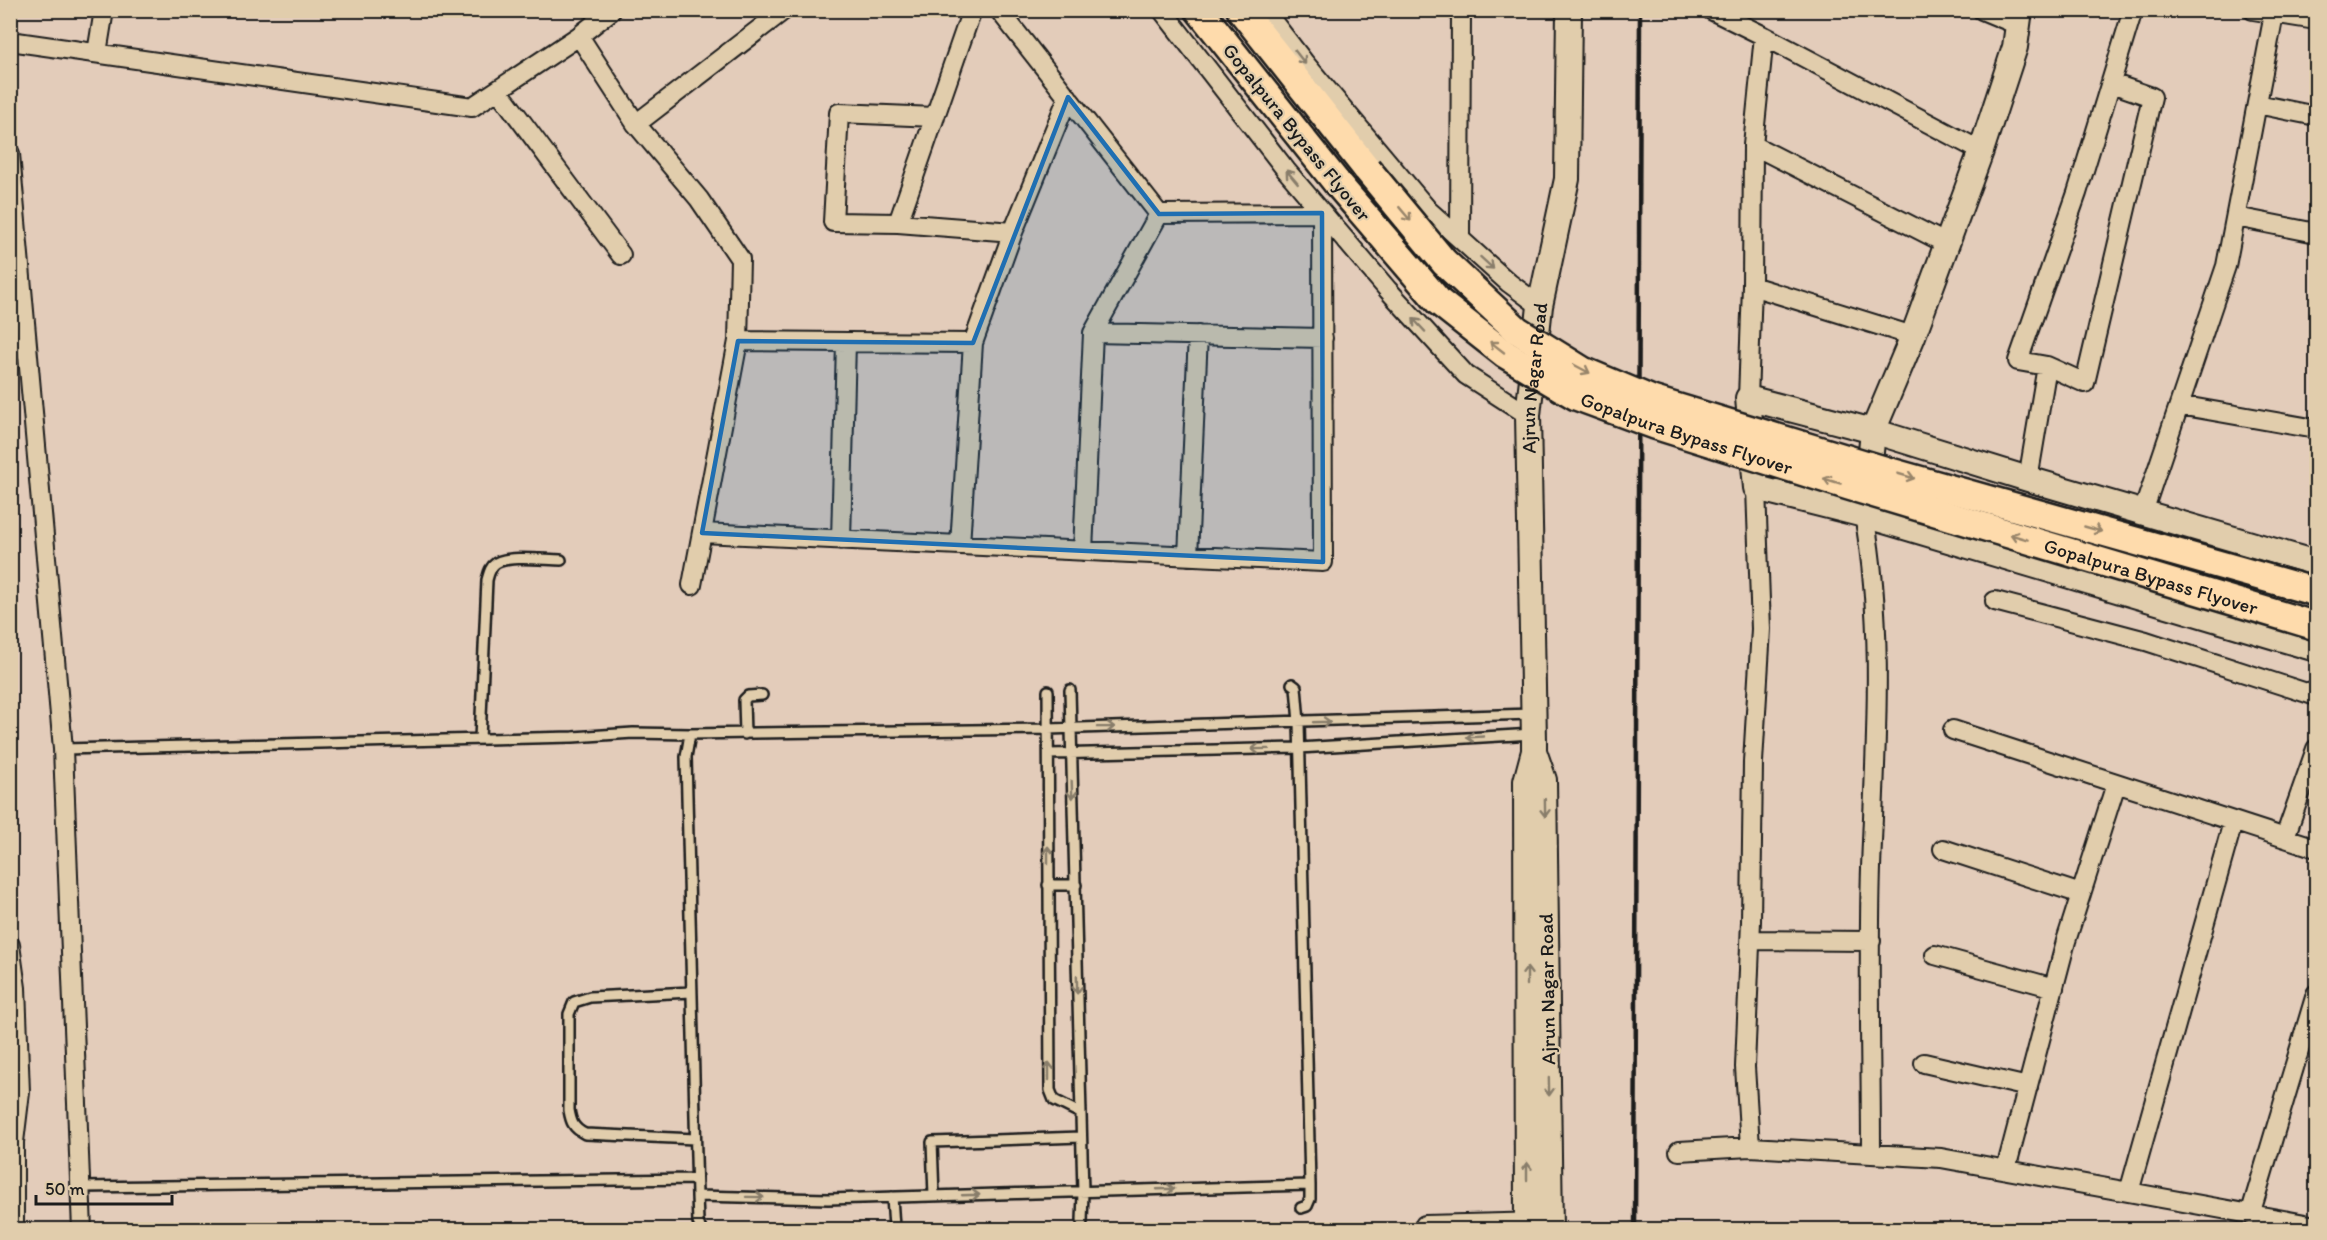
<svg xmlns="http://www.w3.org/2000/svg" width="2327" height="1240" viewBox="0 0 2327 1240" font-family="Itim,sans-serif">
<style>
.lines{fill:none;stroke-linecap:round;stroke-linejoin:round}
.lane-casing{stroke:#1c1c1c;stroke-width:14}
.street-casing{stroke:#1c1c1c;stroke-width:22}
.secondary-casing{stroke:#1c1c1c;stroke-width:28}
.primary-casing{stroke:#1c1c1c;stroke-width:32}
.lane{stroke:#e1cdac;stroke-width:9}
.street{stroke:#e1cdac;stroke-width:18}
.secondary{stroke:#e1cdac;stroke-width:24}
.primary{stroke:#fedbac;stroke-width:27}
.rail{stroke:#1c1c1c;stroke-width:4.5}
.primary-bridge-casing{stroke:#1c1c1c;stroke-width:32;stroke-linecap:butt}
.primary-bridge{stroke:#fedbac;stroke-width:27}
.oneway{stroke:#887d6b}
.oneway2{stroke:#98856b}
.marked{fill:#1f6fb2;fill-opacity:0.2;stroke:#1f6fb2;stroke-width:4.5;stroke-linejoin:round}
.labels{text-anchor:middle;stroke-width:4.5;stroke-linejoin:round;paint-order:stroke}
.street-label{font-size:20px;fill:#1c1c1c;stroke:#e1cdac}
</style>
<rect width="100%" height="100%" fill="#e3ccba"/>
<filter id="ink" filterUnits="userSpaceOnUse"><feTurbulence type="fractalNoise" baseFrequency=".0167" numOctaves="2"/><feDisplacementMap in="SourceGraphic" scale="12" xChannelSelector="R" yChannelSelector="G"/><feConvolveMatrix kernelMatrix="1 2 1 2 8 2 1 2 1" color-interpolation-filters="sRGB"/></filter>
<g filter="url(#ink)">
<g class="lines">
<g class="lane-casing">
<path id="lane" d="M1292 684 1296 687 1299 722 1310 1185V1199L1307 1206 1301 1208
M1070 690 1083 1192 1082 1222
M1048 691 1050 1090 1054 1100 1080 1113
M745 734 744 700 748 696 762 695
M480 739 487 580C489 573 490 567 496 563 510 555 545 560 561 560
M63 749 573 737 633 733 690 734
M1049 754 1299 748 1534 734
M1048 885H1076
M691 992 590 997 574 1002 569 1014V1110C571 1122 573 1128 585 1134L695 1139
M81 1187 696 1179
M697 1196 828 1199 1310 1185
M934 1196 932 1142 1081 1137
M892 1197 894 1227
M701 1230 698 1222 697 1196 686 757 690 734 1048 729 1532 714"/>
</g>
<g class="street-casing">
<path id="street" d="M972 10 898 223 1013 232 1068 97
M1162 10 1286 170 1388 290 1466 375 1528 415
M1264 10 1304 62 1429 211 1509 283 1540 306
M1711 10 1764 36 1981 151
M1982 10 2018 25
M2253 10 2316 20
M579 36 636 124 699 199 740 259 738 341 692 585
M10 41 472 107 579 36 612 10
M97 53 104 10
M2111 83 2152 97 2085 383 2047 366 2018 361 2077 193 2133 10
M498 90 621 255
M2257 104 2316 116
M636 124 784 10
M1753 145 1947 244
M10 154 63 749 82 1230
M2236 217 2316 233
M898 223 833 222 839 113 935 117
M1460 239 1461 10
M1752 286 1913 336
M1093 333 1323 338
M738 341 973 343
M1748 398 1752 286 1753 145 1764 36
M2179 405 2316 429
M2028 479 2047 366
M2143 512 2226 266 2274 14
M1864 515C1885 631 1875 752 1871 868 1868 964 1871 1059 1871 1154
M702 533 1323 562 1322 213 1159 214 999 10
M841 540 846 342
M960 545 973 343 1013 232
M1083 551 1093 333 1159 214
M1188 556 1198 335
M1995 601 2146 641 2316 696
M1953 730 2316 848
M2285 837 2316 749
M1943 849 2081 894
M1751 940 1871 941
M10 945 16 988 20 1092 14 1142V1230
M1935 955 2054 988
M1924 1063 2028 1087
M1750 1147 1745 1067 1751 921 1753 762 1761 629 1756 488
M1679 1151 1750 1147 1941 1158 2316 1226
M2006 1169 2066 941 2116 784
M2129 1192 2233 822
M2250 1215 2316 994
M1422 1230 1425 1225 1538 1222"/>
</g>
<g class="secondary-casing">
<g id="secondary">
<path d="M1868 483 1873 431 1913 336 1981 151 2015 47 2020 10"/>
<path d="M2316 563 2028 479 1873 431 1748 398 1756 488 1864 515 2316 649"/>
<path d="M1527 1230 1526 781 1534 751"/>
<path id="s1" d="M1550 1230 1544 780 1534 751V740L1528 415 1540 306 1567 179 1569 10"/>
</g>
</g>
<g class="primary-casing">
<path id="primary" d="M1199 10 1337 183
M1241 10 1367 169"/>
</g>
<use href="#lane" class="lane"/>
<use href="#street" class="street"/>
<use href="#secondary" class="secondary"/>
<use href="#primary" class="primary"/>
<path class="rail" d="M1635 1230 1640 10"/>
<g class="primary-bridge-casing">
<g id="primary-bridge">
<path d="M1367 169 1444 262 1517 330 1583 371 1652 400 1887 471 2316 592"/>
<path id="s2" d="M1337 183 1439 302 1505 354 1576 396 1655 425 1849 486 2316 626"/>
</g>
</g>
<use href="#primary-bridge" class="primary-bridge"/>
</g>
<defs><path id="oneway-shaft" d="M-6 0H5M1.5-3L5.5 0L1.5 3" fill="none" stroke-width="1.6" stroke-linecap="round" stroke-linejoin="round" transform="scale(1.5)"/></defs>
<g class="oneway">
<use href="#oneway-shaft" transform="translate(1300 57) rotate(52)"/>
<use href="#oneway-shaft" transform="translate(1292 177) rotate(-130)"/>
<use href="#oneway-shaft" transform="translate(1487 263) rotate(42)"/>
<use href="#oneway-shaft" transform="translate(1419 325) rotate(-133)"/>
<use href="#oneway-shaft" transform="translate(1322 722) rotate(-2)"/>
<use href="#oneway-shaft" transform="translate(1106 727) rotate(-1)"/>
<use href="#oneway-shaft" transform="translate(1475 737) rotate(177)"/>
<use href="#oneway-shaft" transform="translate(1260 749) rotate(179)"/>
<use href="#oneway-shaft" transform="translate(1072 790) rotate(88)"/>
<use href="#oneway-shaft" transform="translate(1545 808) rotate(89)"/>
<use href="#oneway-shaft" transform="translate(1048 855) rotate(-90)"/>
<use href="#oneway-shaft" transform="translate(1527 976) rotate(-90)"/>
<use href="#oneway-shaft" transform="translate(1077 985) rotate(89)"/>
<use href="#oneway-shaft" transform="translate(1049 1071) rotate(-90)"/>
<use href="#oneway-shaft" transform="translate(1549 1087) rotate(89)"/>
<use href="#oneway-shaft" transform="translate(1527 1171) rotate(-90)"/>
<use href="#oneway-shaft" transform="translate(1166 1189) rotate(-2)"/>
<use href="#oneway-shaft" transform="translate(971 1195) rotate(-2)"/>
<use href="#oneway-shaft" transform="translate(755 1197) rotate(1)"/>
</g>
<g class="oneway2">
<use href="#oneway-shaft" transform="translate(1405 214) rotate(50)"/>
<use href="#oneway-shaft" transform="translate(1497 347) rotate(-142)"/>
<use href="#oneway-shaft" transform="translate(1582 369) rotate(28)"/>
<use href="#oneway-shaft" transform="translate(1906 476) rotate(16)"/>
<use href="#oneway-shaft" transform="translate(1832 481) rotate(-163)"/>
<use href="#oneway-shaft" transform="translate(2093 529) rotate(16)"/>
<use href="#oneway-shaft" transform="translate(2019 537) rotate(-163)"/>
</g>
</g>
<path class="marked" d="M1068 97 1159 214 1322 213 1323 562 702 533 738 341 973 343Z"/>
<g class="labels">
<g class="street-label">
<text transform="translate(1297 132) rotate(51)" y="7">Gopalpura Bypass Flyover</text>
<text dy="7" stroke="none"><textPath href="#s1" startOffset="854">Ajrun Nagar Road</textPath></text>
<text dy="7" stroke="none"><textPath href="#s2" startOffset="440">Gopalpura Bypass Flyover</textPath></text>
<text dy="7" stroke="none"><textPath href="#s2" startOffset="926">Gopalpura Bypass Flyover</textPath></text>
<text transform="translate(1547 989) rotate(-91)" y="7">Ajrun Nagar Road</text>
</g>
</g>
<rect width="2327" height="1240" fill="none" stroke="#e1cdac" stroke-width="36"/>
<rect x="18" y="18" width="2291" height="1204" fill="none" stroke="#1c1c1c" stroke-width="2" filter="url(#ink)"/>
<path d="M36 1195v9h136v-9" fill="none" stroke="#1c1c1c" stroke-width="3"/>
<text x="45" y="1195" font-size="18" fill="#1c1c1c" stroke="#e1cdac" stroke-width="4.5" paint-order="stroke">50 m</text>
</svg>
